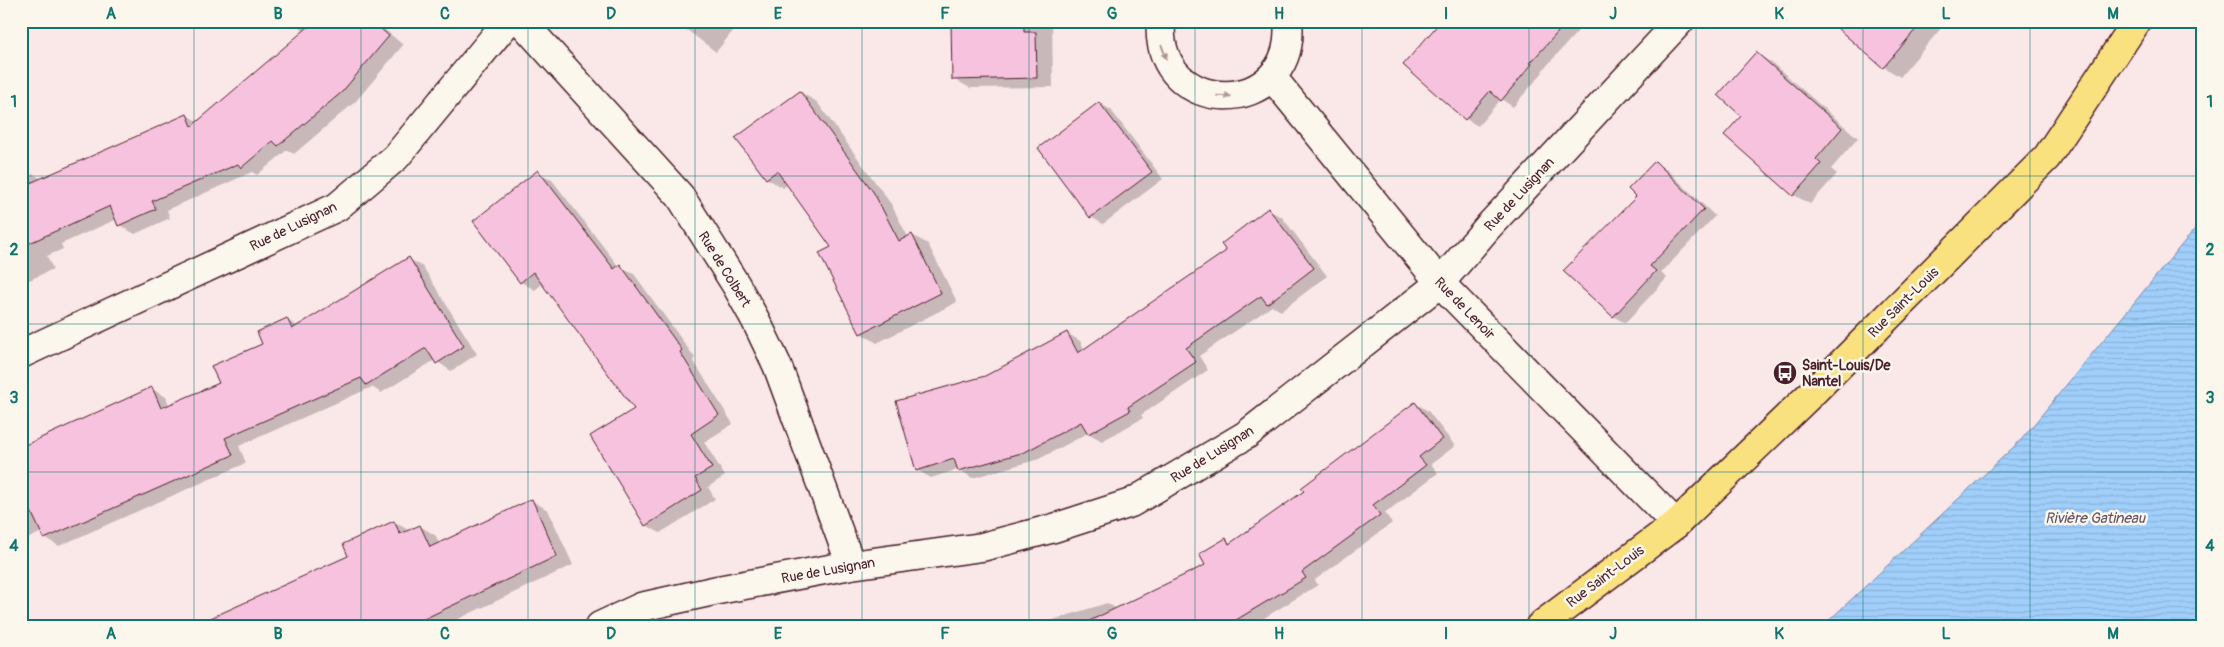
<svg xmlns="http://www.w3.org/2000/svg" width="2224" height="647" viewBox="0 0 2224 647" font-family="Pangolin,sans-serif">
<style>
.water{fill:url(#water-rules);stroke:#7e89a8}
.shadow{fill:#0003}
.building{fill:#f7c2dd;stroke:#4a1f2b}
.lines{fill:none;stroke-linecap:round;stroke-linejoin:round}
.minor-casing{stroke:#4a1f2b;stroke-width:31}
.major-casing{stroke:#4a1f2b;stroke-width:31}
.minor{stroke:#fbf7ec;stroke-width:28}
.major{stroke:#fae180;stroke-width:28}
.oneway{fill:#ab9695}
.grid{fill:none;stroke:#0f766e;stroke-width:1;stroke-opacity:0.55}
.labels{text-anchor:middle;stroke-width:5;stroke-linejoin:round;paint-order:stroke}
.street-label{font-size:14px;fill:#4a1f2b;stroke:#fbf7ec}
.poi-label{font-size:14px;font-weight:bold;fill:#4a1f2b;stroke:#fbf7ec;text-anchor:start}
.water-label{font-size:15px;font-style:italic;fill:#645469;stroke:#fbf7ec}
.neatline{fill:none;stroke:#0f766e;stroke-width:2}
.grid-label{font-size:16px;text-anchor:middle;font-weight:bold;fill:#0f766e}
</style>
<defs>
<pattern id="water-rules" width="6" height="5" patternUnits="userSpaceOnUse" patternTransform="scale(1.25)"><rect width="6" height="5" fill="#a0cffb"/><path d="M0 2.5h6" fill="none" stroke="#8bb1d7"/></pattern>
</defs>
<rect width="100%" height="100%" fill="#fae7e8"/>
<filter id="ink" filterUnits="userSpaceOnUse"><feTurbulence type="fractalNoise" baseFrequency=".02" numOctaves="2"/><feDisplacementMap in="SourceGraphic" scale="10" xChannelSelector="R" yChannelSelector="G"/><feConvolveMatrix kernelMatrix="1 2 1 2 8 2 1 2 1" color-interpolation-filters="sRGB"/></filter>
<g filter="url(#ink)">
<path class="water" d="M2203 219V626H1823L2021 440Z"/>
<path class="shadow" d="M293 21H375L403 45 356 101 294 154 287 150 257 175 252 172 167 210 170 218 135 234 119 225 117 219 61 244 63 249 47 256 53 269 21 284V179L33 174 42 179 187 115 198 122 305 32Z
M675 21H741L716 52Z
M952 21H1052L1053 87 970 88 954 79Z
M1503 21H1587L1542 71 1543 72 1513 107 1501 99 1478 126 1466 119Z
M1830 21H1947L1900 77 1884 67Z
M1756 53 1772 63 1858 138 1831 169 1837 174 1810 204 1794 195 1743 115Z
M800 92 817 102 891 204 908 237 912 235 928 244 957 302 877 343 861 333 833 248 788 184 783 188 766 178Z
M1099 103 1111 110 1163 179 1103 224 1091 217Z
M1655 163 1667 170 1715 216 1661 273 1667 278 1625 323 1613 316 1638 197Z
M538 172 552 180 619 267 634 274 695 358 693 360 733 424 704 442 725 476 708 487 715 499 660 533 646 525 636 409 543 283 535 290 521 282Z
M1268 210 1282 217 1327 276 1281 311 1272 306 1199 356 1208 370 1141 415 1143 418 1102 441 1088 433 1039 459 972 478 959 469 931 478 917 470 985 377 1067 333 1080 341 1085 350 1228 252Z
M409 259 423 267 477 354 451 371 435 360 381 393 372 387 239 446 246 463 59 546 45 538 42 532 21 542V448L152 389 166 397 169 405 221 383 264 344 287 320 299 327Z
M1415 403 1428 411 1455 446 1431 464 1438 473 1385 513 1392 523 1315 580 1318 585 1251 626H1028L1043 623 1107 603 1117 609 1207 566 1226 540 1232 543 1305 491Z
M532 501 548 510 573 565 443 626H181L196 618 204 623 350 557 394 522 410 531 420 526 436 536 439 544Z"/>
<path class="building" d="M315 21H372L389 36 342 92 278 146 273 141 241 168 238 164 152 201 156 209 118 226 110 206 21 247V187L187 114 192 126Z
M951 21H1024V32H1036L1037 78 952 80Z
M1441 21H1568L1530 63 1532 64 1501 101 1490 91 1465 120 1403 65Z
M1829 21H1923L1883 68Z
M1756 52 1842 128 1816 159 1821 164 1793 196 1724 135 1741 116 1718 95Z
M800 91 874 193 899 241 912 234 941 293 860 334 819 253 831 247 777 171 766 179 735 138Z
M1099 102 1152 172 1090 218 1038 148Z
M1655 161 1704 209 1650 266 1656 271 1613 317 1563 271 1636 197 1628 189Z
M538 170 614 269 620 264 682 350 680 352 719 415 691 434 712 468 695 478 702 490 645 526 590 436 634 409 533 272 520 283 473 221Z
M1268 208 1314 268 1267 304 1261 296 1186 348 1196 362 1128 407 1130 411 1088 434 1081 422 1025 452 958 471 954 459 916 471 896 401 985 376 1067 332 1078 353 1226 251 1221 244Z
M409 257 464 346 436 364 426 348 366 385 361 378 225 438 233 455 44 539 21 490V447L152 387 161 408 219 383 211 366 262 344 257 332 287 318 292 329Z
M1415 402 1442 439 1419 457 1426 465 1373 505 1380 515 1302 572 1306 578 1226 626H1079L1205 565 1199 554 1226 538 1229 544 1304 491 1301 488Z
M532 499 557 556 409 626H193L348 556 343 544 394 521 400 534 420 525 430 547Z"/>
<g class="lines">
<g class="minor-casing">
<path id="minor" d="M521 21 680 196 736 285 756 321 777 365 851 565
M1161 21C1153 120 1298 120 1288 21
M1272 77 1440 283 1676 524
M21 354 337 207 396 157 508 21
M600 626 641 607 718 590 851 565 982 547 1054 528 1131 503 1246 435 1440 283 1488 227 1680 21"/>
</g>
<g class="major-casing">
<path id="major" d="M1540 626 1676 524 1811 394 2047 157 2137 21"/>
</g>
<use href="#minor" class="minor"/>
<use href="#major" class="major"/>
</g>
<defs><path id="oneway-solid" d="M-6-.8H1V-3.2L6.5 0L1 3.2V.8H-6Z" transform="scale(1.25)"/></defs>
<g class="oneway">
<use href="#oneway-solid" transform="translate(1164 52) rotate(70)"/>
<use href="#oneway-solid" transform="translate(1224 96) rotate(1)"/>
</g>
</g>
<path class="grid" d="M194 21V626M361 21V626M528 21V626M695 21V626M862 21V626M1029 21V626M1195 21V626M1362 21V626M1529 21V626M1696 21V626M1863 21V626M2030 21V626M21 176H2203M21 324H2203M21 472H2203"/>
<defs>
<g id="bus-disc" transform="scale(1.25)"><circle r="9.5" fill="#4a1f2b" stroke="#fbf7ec"/><path d="M-5-6H5V4H4V6H2V4H-2V6H-4V4H-5ZM-3.5-4V0h7V-4ZM-3.5 1.2v1.5H-2V1.2ZM2 1.2v1.5H3.5V1.2Z" fill="#fff"/></g>
</defs>
<g fill-rule="evenodd">
<use href="#bus-disc" x="1785" y="373"/>
</g>
<g class="labels">
<g class="street-label">
<text transform="translate(1519 194) rotate(-47)" y="5">Rue de Lusignan</text>
<text transform="translate(293 226) rotate(-26)" y="5">Rue de Lusignan</text>
<text transform="translate(725 269) rotate(58)" y="5">Rue de Colbert</text>
<text transform="translate(1903 302) rotate(-45)" y="5">Rue Saint-Louis</text>
<text transform="translate(1465 308) rotate(46)" y="5">Rue de Lenoir</text>
<text transform="translate(1212 454) rotate(-32)" y="5">Rue de Lusignan</text>
<text transform="translate(828 570) rotate(-10)" y="5">Rue de Lusignan</text>
<text transform="translate(1605 576) rotate(-37)" y="5">Rue Saint-Louis</text>
</g>
<g class="poi-label">
<text x="1802" y="370">Saint-Louis/De<tspan x="1802" dy="16">Nantel</tspan></text>
</g>
<g class="water-label">
<text x="2095" y="523">Rivière Gatineau</text>
</g>
</g>
<rect width="2224" height="647" fill="none" stroke="#fbf7ec" stroke-width="55"/>
<rect x="28" y="28" width="2168" height="592" class="neatline"/>
<g class="grid-label">
<text x="111" y="19">A</text>
<text x="278" y="19">B</text>
<text x="445" y="19">C</text>
<text x="611" y="19">D</text>
<text x="778" y="19">E</text>
<text x="945" y="19">F</text>
<text x="1112" y="19">G</text>
<text x="1279" y="19">H</text>
<text x="1446" y="19">I</text>
<text x="1613" y="19">J</text>
<text x="1779" y="19">K</text>
<text x="1946" y="19">L</text>
<text x="2113" y="19">M</text>
<text x="14" y="107">1</text>
<text x="2210" y="107">1</text>
<text x="14" y="255">2</text>
<text x="2210" y="255">2</text>
<text x="14" y="403">3</text>
<text x="2210" y="403">3</text>
<text x="14" y="551">4</text>
<text x="2210" y="551">4</text>
<text x="111" y="639">A</text>
<text x="278" y="639">B</text>
<text x="445" y="639">C</text>
<text x="611" y="639">D</text>
<text x="778" y="639">E</text>
<text x="945" y="639">F</text>
<text x="1112" y="639">G</text>
<text x="1279" y="639">H</text>
<text x="1446" y="639">I</text>
<text x="1613" y="639">J</text>
<text x="1779" y="639">K</text>
<text x="1946" y="639">L</text>
<text x="2113" y="639">M</text>
</g>
</svg>
